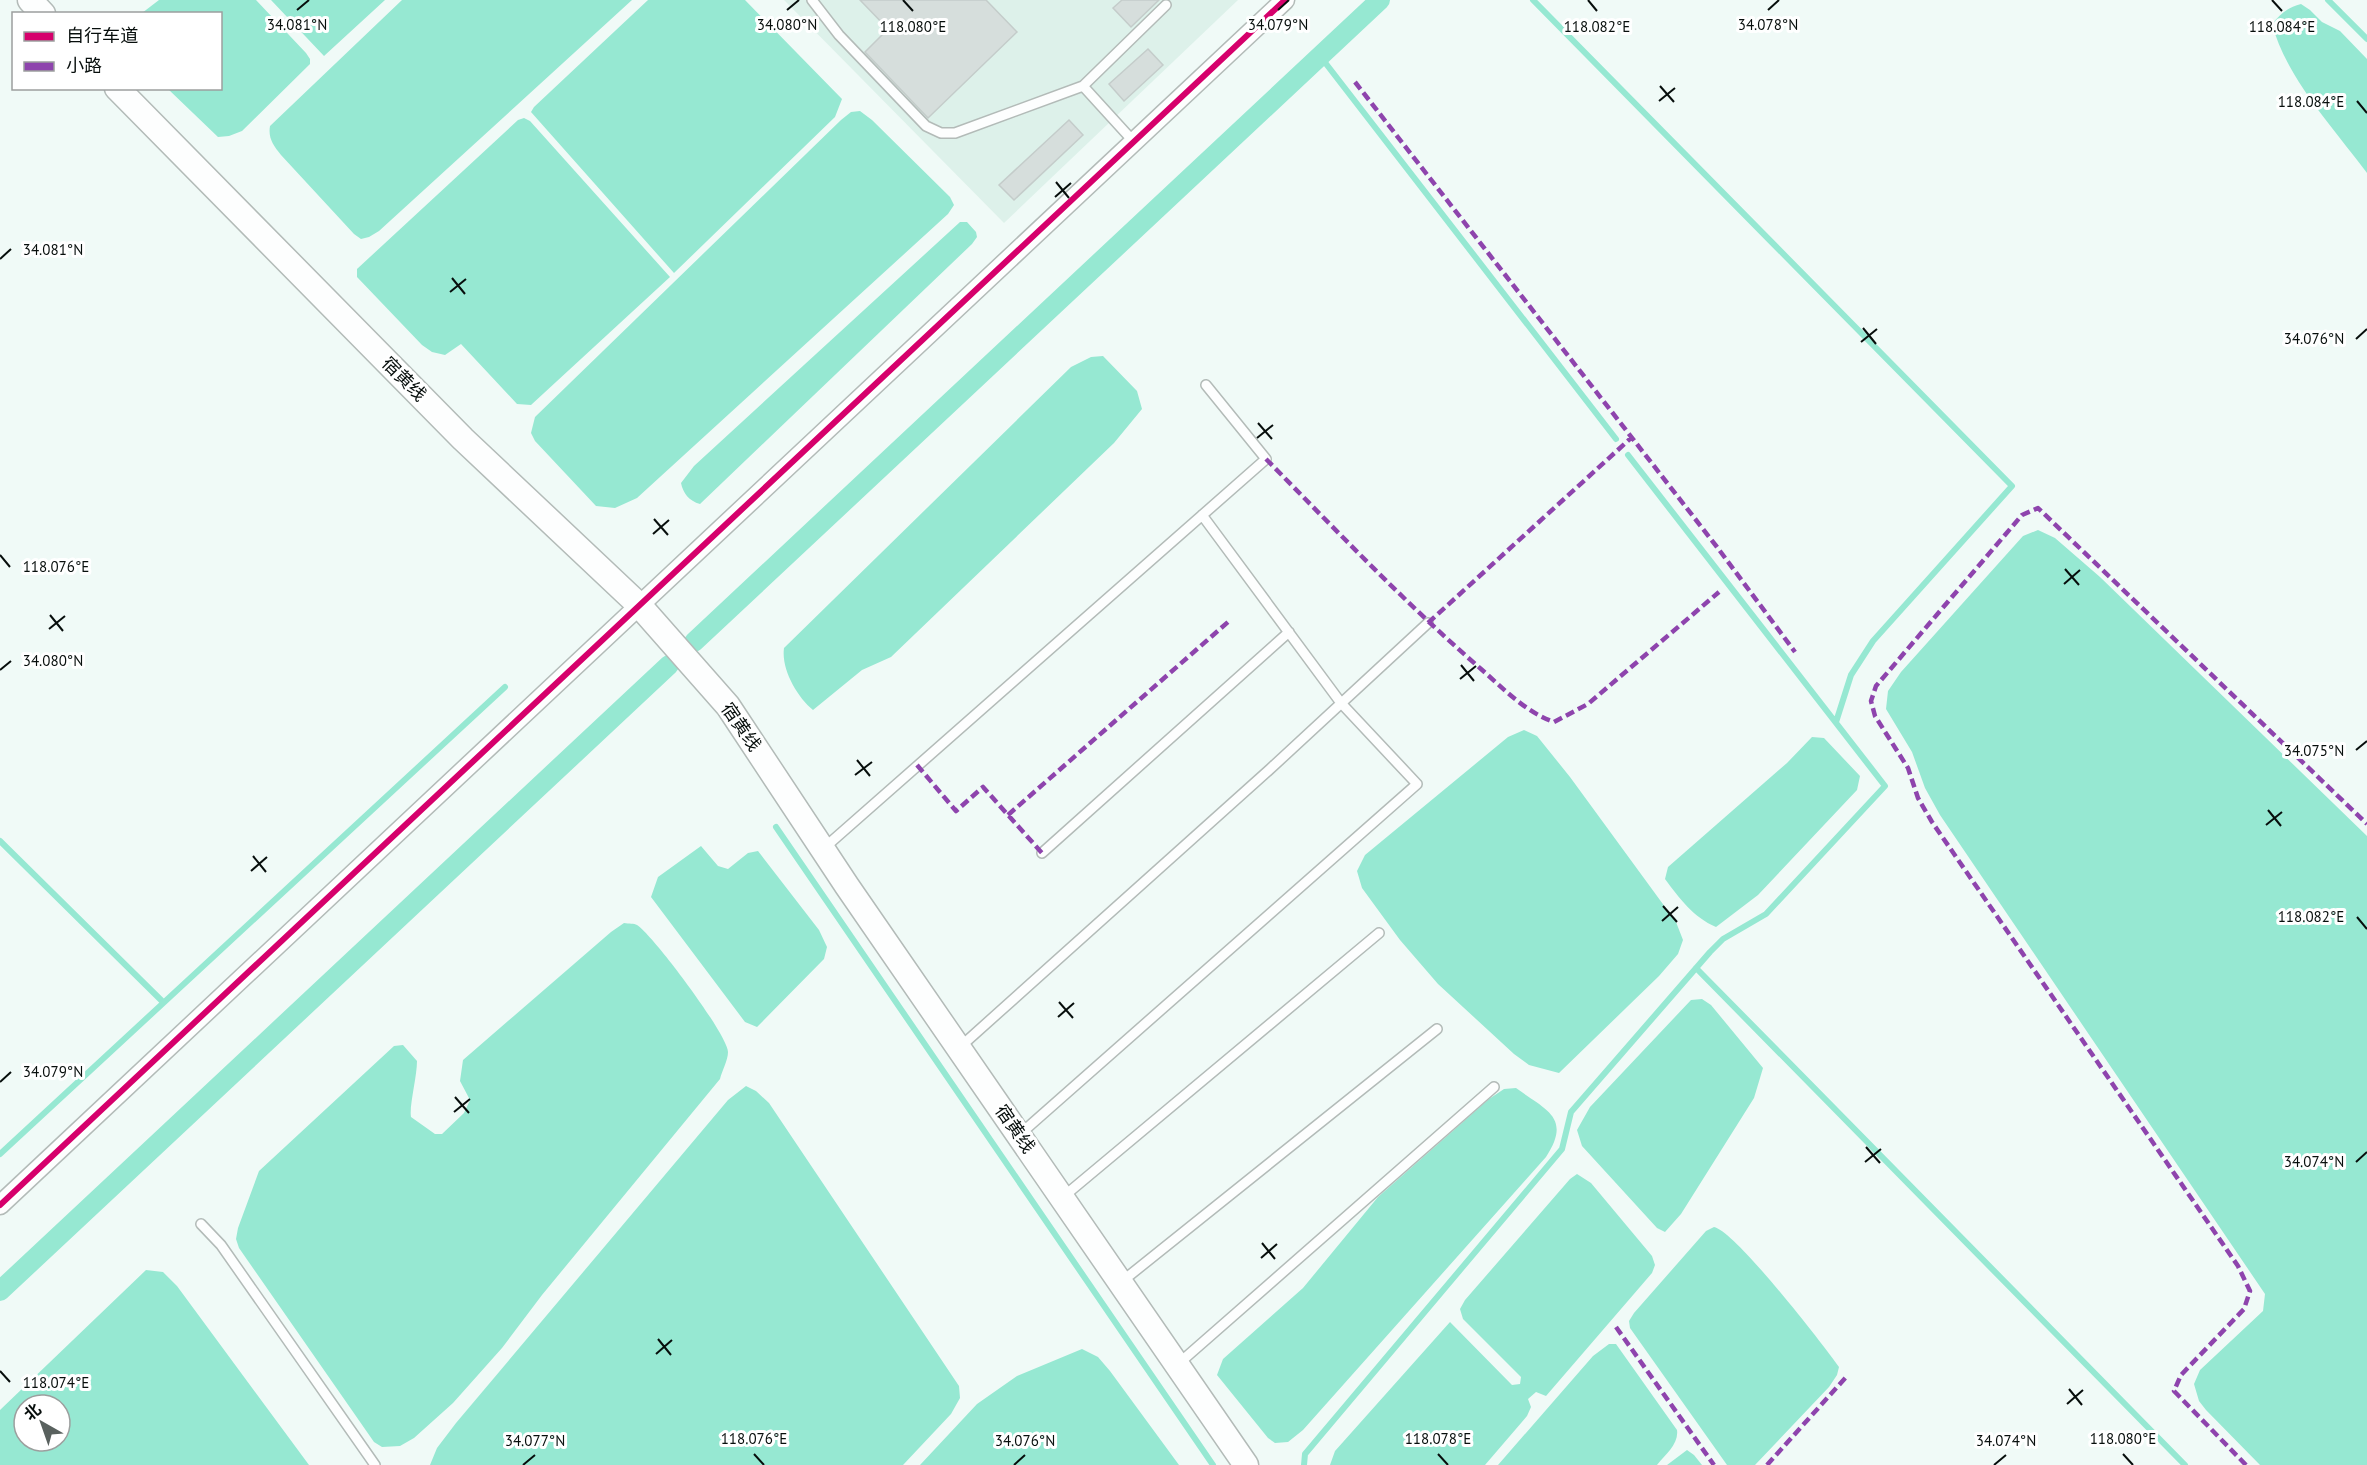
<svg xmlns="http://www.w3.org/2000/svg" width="2367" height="1465" viewBox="0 0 2367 1465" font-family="'PT Sans','Noto Sans SC',sans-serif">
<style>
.built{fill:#ddf1ea}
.water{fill:#96e8d2;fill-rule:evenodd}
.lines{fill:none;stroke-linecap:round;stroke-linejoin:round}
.stream{stroke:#96e8d2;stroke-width:6}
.canal{stroke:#96e8d2;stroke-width:20}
.building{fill:#d6dedc;stroke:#c4ccca;stroke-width:1.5}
.lane-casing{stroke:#b3bbb8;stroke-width:12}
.street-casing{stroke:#b3bbb8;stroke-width:21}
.secondary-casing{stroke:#b3bbb8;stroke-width:27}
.lane{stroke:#fdfefe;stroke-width:9}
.street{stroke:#fdfefe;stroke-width:18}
.secondary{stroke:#fdfefe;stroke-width:24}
.quiet{stroke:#8e44ad;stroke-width:4.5;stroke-dasharray:9 4.5;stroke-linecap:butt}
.cycleway-casing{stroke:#fff;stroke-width:10}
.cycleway{stroke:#d6006c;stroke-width:6}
.ticks{fill:none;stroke:#070e0c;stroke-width:2}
.labels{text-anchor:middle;stroke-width:6;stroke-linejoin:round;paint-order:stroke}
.street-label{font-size:18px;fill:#070e0c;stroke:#fff}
.ticks-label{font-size:15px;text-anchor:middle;fill:#070e0c;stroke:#fff;stroke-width:6;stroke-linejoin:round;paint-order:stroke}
</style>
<rect width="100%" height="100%" fill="#f0faf7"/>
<path class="built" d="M784 0H1238L1004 223Z"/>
<path class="water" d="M159 0H256L306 53 310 59V64L242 131 229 136 218 137 168 89 220 88V14L142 13Z
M271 0H385L324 56Z
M402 0H632L379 231 369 237 361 239 354 234 281 155C273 145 268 138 270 126Z
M648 0H745L842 99 835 117 674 273 531 112 534 107Z
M2301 4 2310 10 2322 22 2340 31 2367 59V173C2333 127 2287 79 2272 24 2280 14 2288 7 2301 4Z
M860 111 872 120 950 197 954 205 948 214 637 498 615 508 596 506 535 441 531 433 535 417 841 120 851 112Z
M524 118 530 121 670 277 531 405 517 404 461 344 445 355 432 352 422 345 357 277V269L518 120Z
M960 222H967L976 232 977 237 972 244 700 504C689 501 683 493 681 483L694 466Z
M1103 356 1137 391 1142 409 1114 443 891 657 862 670 813 710C797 697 781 669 784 648L1071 367 1091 357Z
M2038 530 2055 538 2100 577 2367 836V1465H2260L2206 1410 2199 1401 2194 1384 2200 1370 2263 1311 2265 1294 1940 815 1925 788 1912 752 1886 709 1888 691 1901 672 2023 536Z
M1524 730 1537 736 1570 777 1676 922 1683 940 1678 954 1659 976 1559 1073 1529 1065 1514 1054 1438 984 1400 940 1362 888 1357 871 1365 855 1508 737Z
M1812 737 1824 738 1860 776 1857 790 1758 895 1716 927C1693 917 1680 899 1665 879L1668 867 1787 763Z
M701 846 718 866 728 869 748 853 758 851 819 930 827 947 824 959 757 1027 745 1022 651 897 658 877Z
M624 923C629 924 634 923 637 925 653 935 728 1035 728 1052 728 1060 722 1071 720 1079L542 1295 502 1348 453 1403 414 1438 400 1446 382 1447 374 1442 239 1248 236 1239 238 1228 259 1171 394 1046 403 1045 417 1061C417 1077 409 1106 411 1117L435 1134H442L464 1113 470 1100 460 1081 463 1060 611 932Z
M1702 999 1711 1005 1763 1068 1754 1098 1681 1214 1665 1232 1657 1228 1582 1146 1577 1130 1590 1107 1691 1000Z
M746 1086 756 1091 769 1103 959 1386 960 1398 951 1414 903 1465H430L437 1448 456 1423 728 1100Z
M1516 1088C1546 1110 1572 1117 1546 1157L1303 1430 1288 1442 1275 1443 1268 1438 1217 1375 1223 1359 1303 1288 1378 1197 1489 1099 1504 1089Z
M1577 1174 1591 1183 1652 1256 1655 1265 1652 1273 1546 1396 1536 1392 1528 1399 1531 1407 1527 1416 1485 1465H1330L1335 1451 1450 1322 1512 1385 1520 1384 1521 1377 1463 1319 1460 1309 1465 1300 1570 1179Z
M1714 1227C1735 1231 1822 1343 1839 1367L1837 1375 1829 1387 1755 1465H1727L1630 1328 1629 1321 1634 1313 1706 1231Z
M146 1270 163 1272 177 1286 309 1465H0V1410ZM24 1405H60V1441H24Z
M1609 1344H1616L1677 1430C1679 1444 1666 1454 1657 1465H1498L1593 1356Z
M1082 1349 1098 1357 1110 1371 1179 1465H920L977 1404 1017 1376Z
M1687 1450 1694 1455 1702 1465H1667Z"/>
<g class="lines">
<path class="stream" d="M1533 0 2012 486 1873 641 1851 675 1836 722
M2328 0 2367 39
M1320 56 1616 439
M776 827 1213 1465
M0 841 163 1002
M1696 968 2185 1465
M0 1154 505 687
M1304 1465 1305 1454 1562 1149 1571 1112 1710 952 1723 939 1766 914 1885 786 1628 455"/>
<path class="canal" d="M694 642 1380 0
M0 1291 669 665"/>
</g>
<path class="building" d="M860 0H986L1017 32 928 118 865 52 888 29Z
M1122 0H1159L1131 27 1113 8Z
M1148 49 1163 65 1124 101 1109 84Z
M1069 120 1083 135 1014 200 999 185Z"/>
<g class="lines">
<g class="lane-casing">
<path id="lane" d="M812 0 839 35 926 126 941 133H955L1083 86 1166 5
M1083 86 1134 142
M823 849 1266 459 1206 385
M1042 853 1289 632
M959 1048 1269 770 1428 623
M1019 1135 1417 784 1341 703 1202 515
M1063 1197 1379 933
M201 1224 221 1245 375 1465
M1120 1283 1437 1029
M1177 1365 1494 1087"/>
</g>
<g class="street-casing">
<path id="street" d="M0 1205 1285 0"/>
</g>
<g class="secondary-casing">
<path id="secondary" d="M30 0 43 14
M117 88 463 439 639 605 728 706 847 886 1246 1465"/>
</g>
<use href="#lane" class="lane"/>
<use href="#street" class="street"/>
<use href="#secondary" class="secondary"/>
<path class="quiet" d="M1355 82 1717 547 1795 652
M1266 459C1336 530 1405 603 1481 669 1503 688 1525 712 1554 722L1588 704 1719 592
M1428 623 1631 438
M917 765 956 811 983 787 1042 853
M1008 815 1228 622
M1616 1327 1714 1465
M1767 1465 1848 1375
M2246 1465 2174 1391 2181 1375 2244 1309 2250 1291 2238 1266 1932 822 1918 798 1908 768 1875 716 1871 701 1876 686 2022 515 2038 508 2367 824"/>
<g class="cycleway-casing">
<path id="cycleway" d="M0 1205 1285 0"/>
</g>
<use href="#cycleway" class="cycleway"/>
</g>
<path class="ticks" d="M903 0 913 11M1588 0 1597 11M2272 0 2282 11M297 10 309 0M787 10 799 0M1278 10 1289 0M1768 10 1779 0M1660 86 1674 102M1659 101 1675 88M2357 101 2367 113M1056 182 1069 198M1055 197 1071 183M0 259 11 249M452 278 465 294M450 292 466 279M1863 328 1876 344M2356 339 2367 329M1861 342 1877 329M1258 423 1272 439M1257 438 1273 425M654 519 668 535M653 534 669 520M0 555 10 567M2065 569 2079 585M2064 584 2080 570M50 615 63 631M49 629 65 616M1461 665 1474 681M0 670 11 661M1460 679 1476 666M2356 750 2367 741M857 760 870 776M855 775 872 762M2268 810 2281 826M2266 825 2282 812M253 856 266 872M251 871 267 857M1663 906 1677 922M2357 917 2367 929M1662 921 1678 907M1059 1002 1073 1018M1058 1017 1074 1003M0 1082 11 1072M455 1097 469 1113M454 1112 470 1099M1866 1147 1880 1163M1865 1162 1881 1149M2356 1162 2367 1152M1262 1243 1275 1259M1261 1258 1277 1244M658 1339 671 1355M656 1354 672 1340M0 1371 10 1382M2069 1389 2082 1405M2067 1404 2083 1390M754 1454 764 1465M1438 1454 1448 1465M2123 1454 2133 1465M523 1465 535 1455M1014 1465 1025 1455M1994 1465 2006 1455"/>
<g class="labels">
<g class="street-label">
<text transform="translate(404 379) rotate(45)" y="6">宿黄线</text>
<text transform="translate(741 727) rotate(55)" y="6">宿黄线</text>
<text transform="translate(1015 1129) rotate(55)" y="6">宿黄线</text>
</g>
</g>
<g class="ticks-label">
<text x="297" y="30">34.081°N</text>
<text x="787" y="30">34.080°N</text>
<text x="1278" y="30">34.079°N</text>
<text x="1768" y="30">34.078°N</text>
<text x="913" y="32">118.080°E</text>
<text x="1597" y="32">118.082°E</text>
<text x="2282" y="32">118.084°E</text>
<text x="2311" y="107">118.084°E</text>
<text x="53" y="255">34.081°N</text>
<text x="2314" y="344">34.076°N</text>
<text x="56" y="572">118.076°E</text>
<text x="53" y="666">34.080°N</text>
<text x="2314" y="756">34.075°N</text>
<text x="2311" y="922">118.082°E</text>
<text x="53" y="1077">34.079°N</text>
<text x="2314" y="1167">34.074°N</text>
<text x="56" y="1388">118.074°E</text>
<text x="754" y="1444">118.076°E</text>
<text x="1438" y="1444">118.078°E</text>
<text x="2123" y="1444">118.080°E</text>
<text x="535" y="1446">34.077°N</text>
<text x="1025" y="1446">34.076°N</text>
<text x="2006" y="1446">34.074°N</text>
</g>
<rect x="12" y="12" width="210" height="78" fill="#ffffff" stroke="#9c9f9e" stroke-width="1.5"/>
<rect x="24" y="32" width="30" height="9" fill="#d6006c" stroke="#9c9f9e" stroke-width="1.5"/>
<text x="66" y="42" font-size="18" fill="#070e0c">自行车道</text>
<rect x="24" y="62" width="30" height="9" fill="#8e44ad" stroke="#9c9f9e" stroke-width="1.5"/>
<text x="66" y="72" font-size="18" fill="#070e0c">小路</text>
<g transform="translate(42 1423) rotate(320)"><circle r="28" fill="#ffffff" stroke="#9c9f9e" stroke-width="1.5"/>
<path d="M0-4.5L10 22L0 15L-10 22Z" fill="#59615e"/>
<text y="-9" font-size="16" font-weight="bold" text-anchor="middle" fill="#070e0c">北</text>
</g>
</svg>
